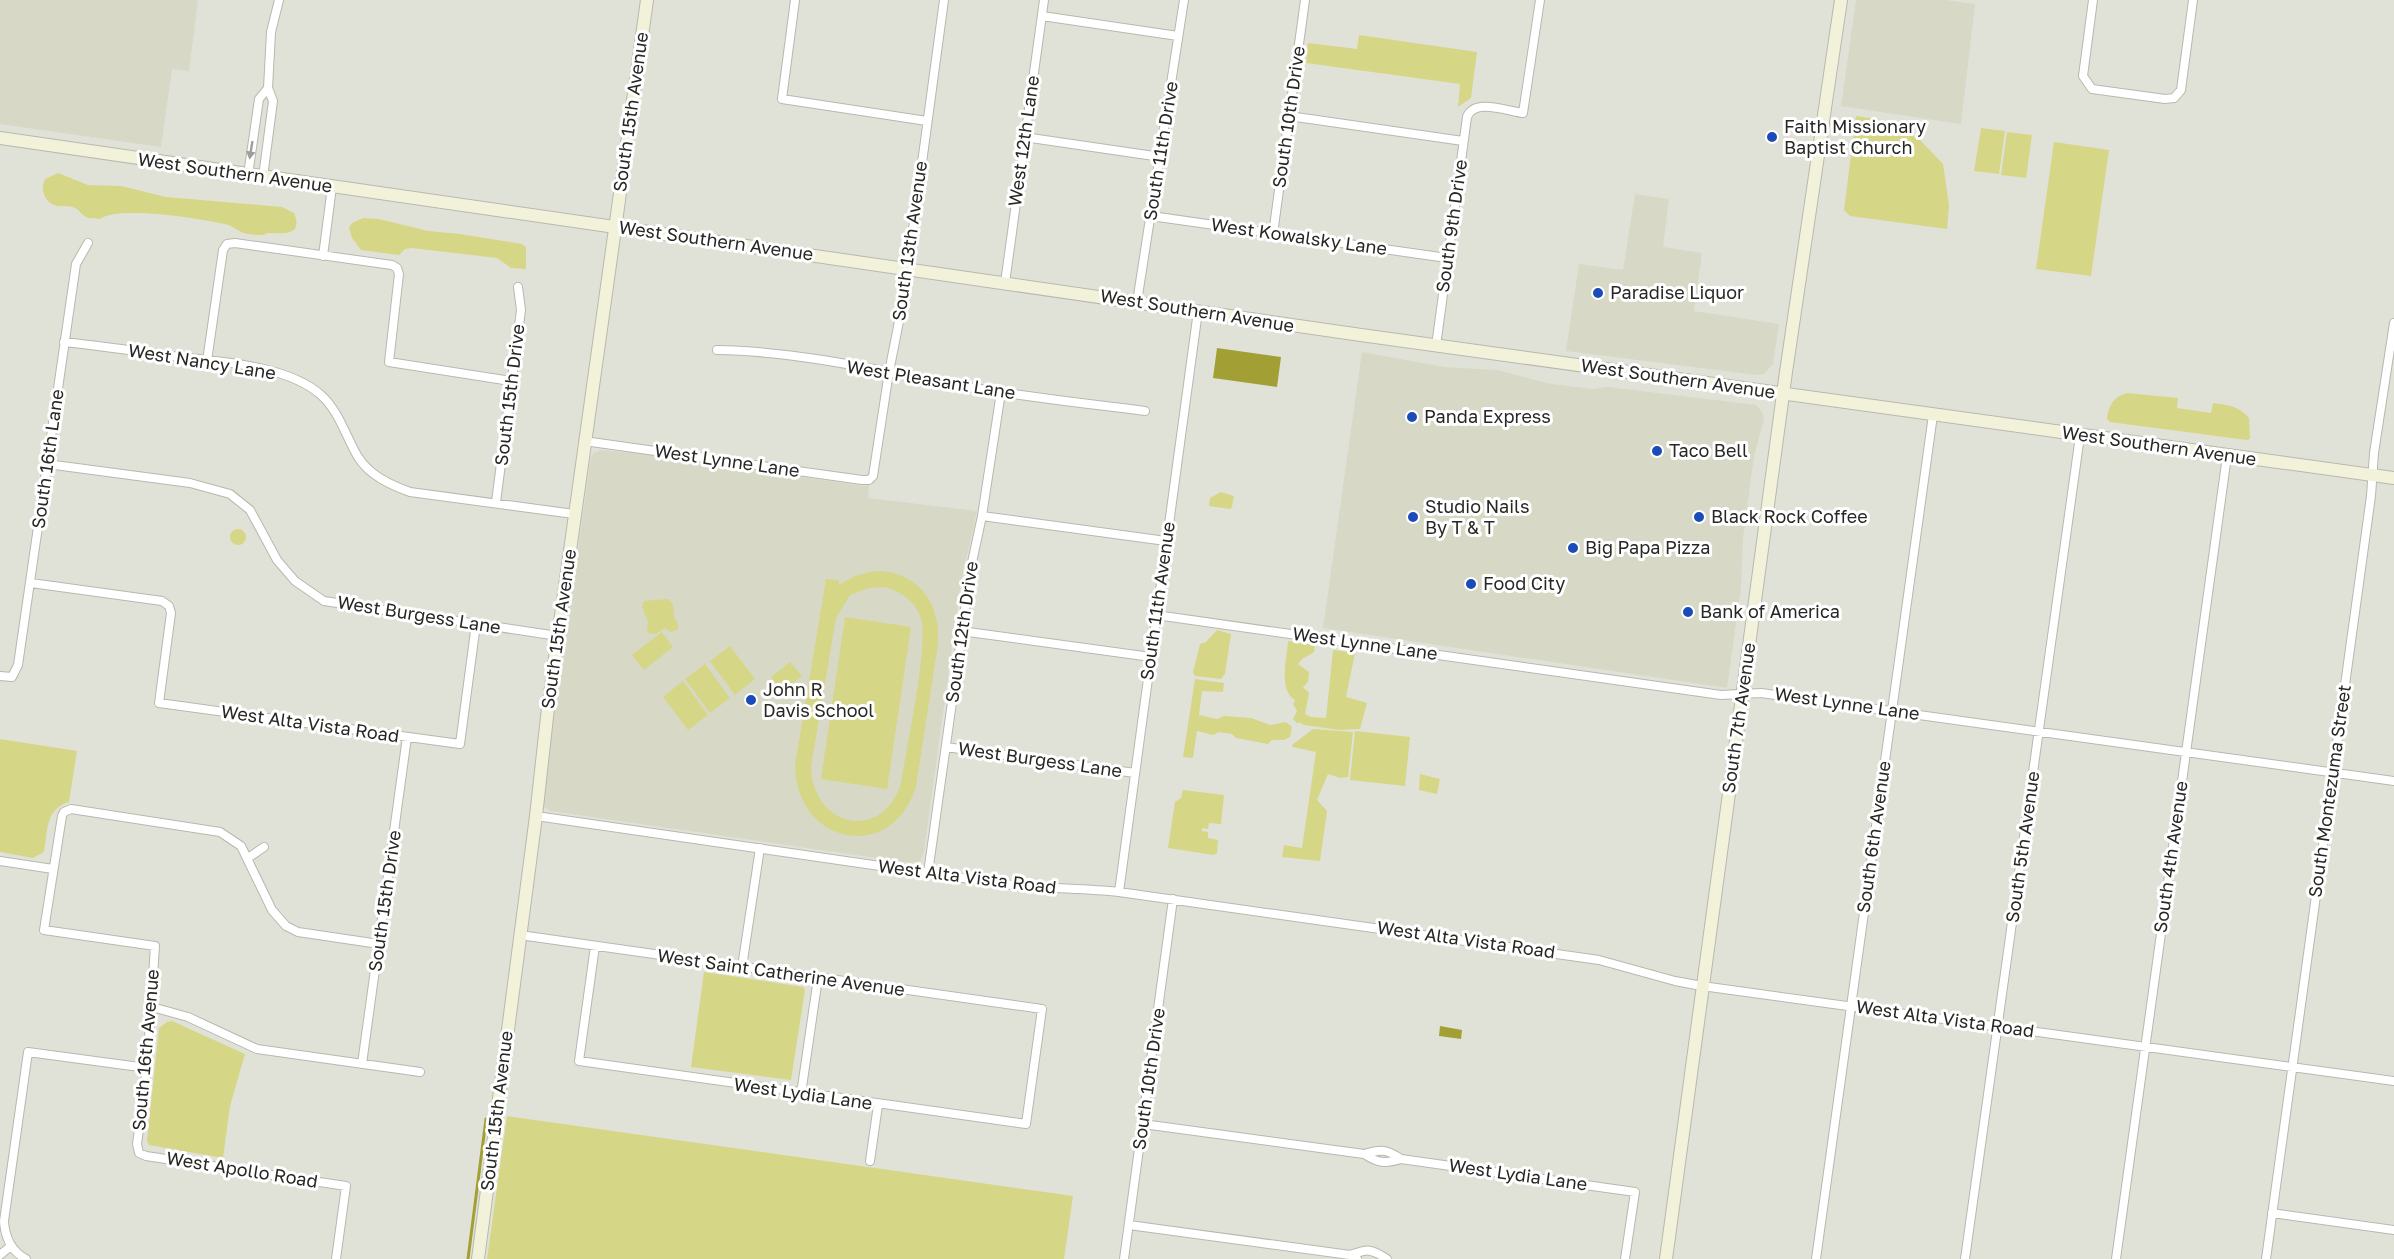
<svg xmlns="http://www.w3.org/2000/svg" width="2394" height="1259" viewBox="0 0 2394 1259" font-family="'Golos Text',sans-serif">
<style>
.built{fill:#d7d8c6}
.green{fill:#d6d687;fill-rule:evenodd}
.water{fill:#a2a035}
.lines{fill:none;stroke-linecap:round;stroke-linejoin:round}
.stream{stroke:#a2a035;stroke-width:3}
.street-casing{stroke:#b8b8af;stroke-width:10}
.secondary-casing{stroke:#b8b8af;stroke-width:14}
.street{stroke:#fff;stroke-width:8}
.secondary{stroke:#f2f2db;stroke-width:12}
.oneway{fill:#9e9e9c}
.poi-dot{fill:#1a4bb8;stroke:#fff;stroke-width:2}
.labels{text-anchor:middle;stroke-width:6;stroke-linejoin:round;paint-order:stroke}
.street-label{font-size:18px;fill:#272724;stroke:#fff}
.poi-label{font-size:18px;fill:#272724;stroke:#fff;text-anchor:start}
</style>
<rect width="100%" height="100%" fill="#e1e2d7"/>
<path class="built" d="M0 0H198L189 71 172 69 161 147 0 124Z
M1856 0H1945L1975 4 1961 124 1841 106Z
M1635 194 1669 199 1663 247 1702 253 1694 311 1779 324 1773 364 1764 374 1757 375 1566 351 1579 264 1623 270Z
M1362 352 1444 367 1497 370 1551 384 1593 389 1608 387 1756 405 1762 412 1764 419 1754 456 1743 538 1741 588 1727 688 1323 628Z
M600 450 652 455 863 486 869 485 868 498 977 511 961 582 924 852 920 861 911 863 550 811 544 807 542 802 591 457 594 453Z"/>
<path class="green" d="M1359 35 1477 52 1471 98 1458 107 1460 84 1306 63 1308 43 1357 49Z
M1856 116 1888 121 1921 141 1943 164 1949 205 1947 229 1850 216 1844 210Z
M1981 128 2005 131 1999 174 1974 171Z
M2007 132 2032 135 2026 178 2001 175Z
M2054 142 2109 150 2091 276 2036 269Z
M58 173 88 185 121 186 166 197 282 207 294 213C304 237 282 233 267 233L264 235C257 235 248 235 241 232 237 230 233 227 229 225 205 219 118 205 100 219 96 218 88 219 86 217 81 215 80 210 75 208 69 205 63 207 57 206 44 202 40 190 45 179Z
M363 218 379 219 428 231 460 234 522 244 526 247V269L511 268 497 258 412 248 405 249 399 255 361 250 352 238 349 228 352 223Z
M2127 393 2178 398 2177 408 2211 413 2213 403C2228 405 2239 406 2249 418L2250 439 2247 440 2110 422 2107 419C2109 405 2113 397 2127 393Z
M1221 492 1234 496 1232 507 1230 509 1209 506 1210 498Z
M230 537a8 8 0 1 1 16 0a8 8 0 1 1-16 0Z
M875 571C919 571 941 604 938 644L916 786C893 864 796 846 795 765L826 579 839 580V585L855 576ZM884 587C901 591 915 601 921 618 929 645 906 749 901 783 883 843 812 828 811 766L836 618 850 595 869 588Z
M668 599C676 605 672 608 674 616 676 622 679 623 678 629L671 632 664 628 656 634 647 633 648 621 642 607 644 601Z
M845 617 911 627 887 789 821 779Z
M1217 630 1231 634 1225 674 1221 679 1195 676 1193 672 1200 644 1206 642Z
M662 632 673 647 644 670 632 655Z
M1288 641 1315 645 1314 652 1302 659 1298 664 1309 672 1308 682 1303 687 1309 693 1305 714 1311 717 1326 718 1333 650 1355 653 1346 697 1367 703 1360 729 1340 730 1304 725 1299 722 1298 724 1293 719 1297 711 1293 704 1295 700C1278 691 1287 658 1288 641Z
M730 646 755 679 735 695 710 661Z
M790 662 802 676 782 691 771 677Z
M705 664 730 698 710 713 685 679Z
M1195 679 1224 683 1223 692 1202 691 1199 715 1217 719 1224 716 1251 718 1270 725 1286 722 1292 727 1290 737 1284 740H1272L1268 744 1236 738 1232 734 1219 732 1213 735 1197 731 1193 758 1183 757Z
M683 681 708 715 688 730 663 697Z
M1313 729 1353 732 1348 777 1340 778 1328 774 1317 800 1327 811 1320 861 1282 857 1284 845 1302 848 1316 752 1293 747 1292 745Z
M1355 731 1410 737 1405 786 1350 780Z
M0 739 77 751 69 802C45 809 48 831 44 852L33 858 0 852Z
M1420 774 1440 779 1437 794 1419 790Z
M1183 790 1224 795 1221 824 1209 823 1208 829 1202 828V831L1208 832V838L1218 840 1217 853 1214 855 1168 848 1175 802 1181 798Z
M704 972 803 987 805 990 791 1080 691 1067Z
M172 1021 245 1054 230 1106 223 1158 149 1145 147 1141 159 1028 167 1022Z
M507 1116 1073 1196 1064 1259H487Z"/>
<path class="water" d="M1217 348 1281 357 1277 387 1213 378Z
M1440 1026 1462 1030 1461 1039 1439 1036Z"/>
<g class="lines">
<path class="stream" d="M468 1259 486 1119"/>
<g class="street-casing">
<path id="street" d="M795 0 782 99 927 121
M2093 0 2083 76 2092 89 2165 99 2174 98 2181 90 2193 0
M1042 16 1178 36
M1289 116 1463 141
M1024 137 1161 157
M248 175 259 99 268 88
M263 177 273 101 268 88 271 32 279 0
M1151 216 1447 258
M1273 234 1305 0
M323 256 332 187
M1005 283 1044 0
M1137 302 1184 0
M64 342C100 346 136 351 172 356 217 362 286 364 321 395 339 411 346 437 358 457 370 476 391 485 410 492L574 514
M1436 346 1467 117C1474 98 1507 111 1523 113L1540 0
M717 350C794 351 879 370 956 385 1018 396 1082 403 1145 411
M207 361 223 250 227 244 235 243 392 265 397 268 399 274 389 362 511 381
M584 441 862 480H869L873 476 889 372 904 296 944 0
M47 464 190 483 230 494 250 510 277 560 295 581 324 601 558 636
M496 502 521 310 518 287
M982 516 1166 541
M31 583 162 601 169 606 171 613 159 703 460 744 476 624
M1156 615 1721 695 1761 693 2394 781
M961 631 1151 657
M0 676 12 677 18 665 76 264 88 243
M946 747 1135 773
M536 816 1004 884C1043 889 1081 888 1119 892L1599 960 1675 981 1702 986 2394 1081
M248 858 264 847
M0 861 53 869
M928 873 971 567 982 516 1001 392
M1119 892 1198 311
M520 935 1042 1009 1026 1124 579 1061 595 946
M742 967 760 848
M152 1007 188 1017 257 1049 420 1072
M362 1064 407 737
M801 1094 818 978
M1143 1124 1364 1154C1378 1163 1385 1164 1401 1159L1635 1192 1625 1259
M1364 1154C1381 1149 1387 1149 1401 1159
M870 1161 878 1105
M2272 1213 2394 1230
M1129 1225 1350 1255 1357 1259
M0 1255 11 1246
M1350 1255C1368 1249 1370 1248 1387 1259
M26 1259C11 1251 5 1238 4 1221L28 1052 147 1068
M336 1259 346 1186 146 1156 139 1153 137 1144 147 1068 155 946 44 930 62 816 64 812 71 809 220 832 241 846 272 910 286 926 298 932 379 944
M1124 1259 1173 899
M1816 1259 1933 415
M1965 1259 2080 436
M2116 1259 2227 456
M2266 1259 2371 496 2374 453 2394 323"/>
</g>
<g class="secondary-casing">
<path id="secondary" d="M0 138 1361 335 2394 478
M478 1259 536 816 548 708 647 0
M1666 1259 1786 372 1841 0"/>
</g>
<use href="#street" class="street"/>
<use href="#secondary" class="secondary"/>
</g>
<defs><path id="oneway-solid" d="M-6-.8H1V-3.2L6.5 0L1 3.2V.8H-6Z" transform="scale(1.5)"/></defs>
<use class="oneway" href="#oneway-solid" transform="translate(251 150) rotate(99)"/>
<g class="poi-dot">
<circle cx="1772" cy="137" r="6"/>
<circle cx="1598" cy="293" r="6"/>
<circle cx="1412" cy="417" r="6"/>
<circle cx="1657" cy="451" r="6"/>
<circle cx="1413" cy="517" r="6"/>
<circle cx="1699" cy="517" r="6"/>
<circle cx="1573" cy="548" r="6"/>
<circle cx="1471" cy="584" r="6"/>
<circle cx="1688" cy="612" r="6"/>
<circle cx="751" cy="700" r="6"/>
</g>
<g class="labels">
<g class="street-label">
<text transform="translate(631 112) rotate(-82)" y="6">South 15th Avenue</text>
<text transform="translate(1289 117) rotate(-82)" y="6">South 10th Drive</text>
<text transform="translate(1024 141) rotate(-82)" y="6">West 12th Lane</text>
<text transform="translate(1161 151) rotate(-81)" y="6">South 11th Drive</text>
<text transform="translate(235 173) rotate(8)" y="6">West Southern Avenue</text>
<text transform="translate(1452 226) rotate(-82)" y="6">South 9th Drive</text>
<text transform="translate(1299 237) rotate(8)" y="6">West Kowalsky Lane</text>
<text transform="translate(716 241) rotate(8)" y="6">West Southern Avenue</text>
<text transform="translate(910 241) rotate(-82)" y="6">South 13th Avenue</text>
<text transform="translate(1197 311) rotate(9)" y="6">West Southern Avenue</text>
<text transform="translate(202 362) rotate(9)" y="6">West Nancy Lane</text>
<text transform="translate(1678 379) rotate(8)" y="6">West Southern Avenue</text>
<text transform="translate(931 380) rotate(9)" y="6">West Pleasant Lane</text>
<text transform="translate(510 395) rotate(-83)" y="6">South 15th Drive</text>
<text transform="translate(2159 446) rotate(8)" y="6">West Southern Avenue</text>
<text transform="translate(48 459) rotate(-82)" y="6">South 16th Lane</text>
<text transform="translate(727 461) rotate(8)" y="6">West Lynne Lane</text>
<text transform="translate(1158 601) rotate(-82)" y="6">South 11th Avenue</text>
<text transform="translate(419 615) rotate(9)" y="6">West Burgess Lane</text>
<text transform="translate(559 629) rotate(-82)" y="6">South 15th Avenue</text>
<text transform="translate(962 632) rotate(-82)" y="6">South 12th Drive</text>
<text transform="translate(1365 644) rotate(8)" y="6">West Lynne Lane</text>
<text transform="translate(1847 704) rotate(8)" y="6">West Lynne Lane</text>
<text transform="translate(1739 718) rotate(-82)" y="6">South 7th Avenue</text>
<text transform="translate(310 724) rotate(8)" y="6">West Alta Vista Road</text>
<text transform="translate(1040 760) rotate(8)" y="6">West Burgess Lane</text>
<text transform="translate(2330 791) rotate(-82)" y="6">South Montezuma Street</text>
<text transform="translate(1874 837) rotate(-82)" y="6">South 6th Avenue</text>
<text transform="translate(2023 847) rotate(-82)" y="6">South 5th Avenue</text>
<text transform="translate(2171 857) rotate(-82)" y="6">South 4th Avenue</text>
<text transform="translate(967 877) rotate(7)" y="6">West Alta Vista Road</text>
<text transform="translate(385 901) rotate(-82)" y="6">South 15th Drive</text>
<text transform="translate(1466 940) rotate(8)" y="6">West Alta Vista Road</text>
<text transform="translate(781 973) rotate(8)" y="6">West Saint Catherine Avenue</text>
<text transform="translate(1945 1019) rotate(8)" y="6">West Alta Vista Road</text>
<text transform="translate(146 1050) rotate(-85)" y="6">South 16th Avenue</text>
<text transform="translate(1149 1079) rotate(-82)" y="6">South 10th Drive</text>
<text transform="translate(803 1094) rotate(8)" y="6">West Lydia Lane</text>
<text transform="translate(497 1111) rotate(-83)" y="6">South 15th Avenue</text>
<text transform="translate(242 1170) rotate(9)" y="6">West Apollo Road</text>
<text transform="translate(1518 1175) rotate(8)" y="6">West Lydia Lane</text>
</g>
<g class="poi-label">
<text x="1784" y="133">Faith Missionary<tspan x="1784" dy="21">Baptist Church</tspan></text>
<text x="1610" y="299">Paradise Liquor</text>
<text x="1424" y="423">Panda Express</text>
<text x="1669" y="457">Taco Bell</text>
<text x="1425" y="513">Studio Nails<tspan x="1425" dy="21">By T &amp; T</tspan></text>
<text x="1711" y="523">Black Rock Coffee</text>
<text x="1585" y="554">Big Papa Pizza</text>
<text x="1483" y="590">Food City</text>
<text x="1700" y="618">Bank of America</text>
<text x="763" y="696">John R<tspan x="763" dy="21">Davis School</tspan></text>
</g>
</g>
</svg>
